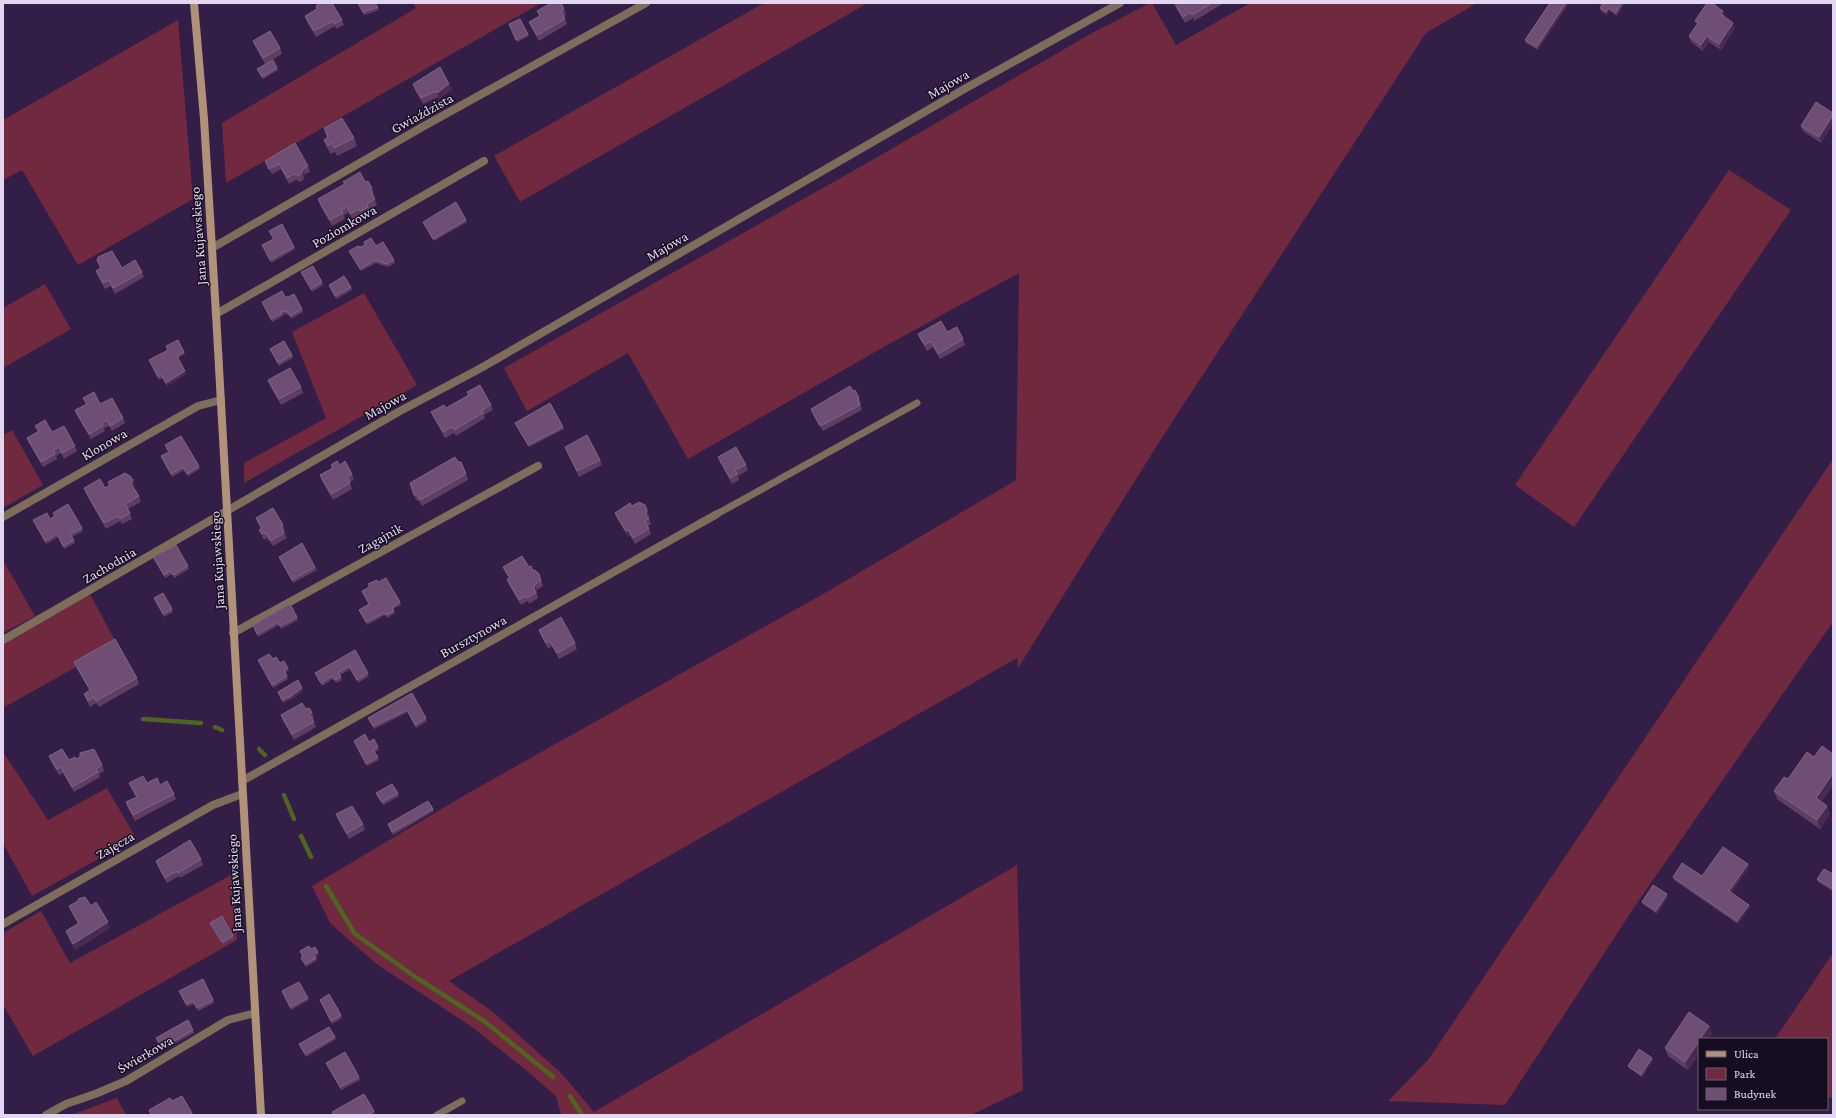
<svg xmlns="http://www.w3.org/2000/svg" width="1836" height="1118" viewBox="0 0 1836 1118" font-family="'Crimson Pro',serif">
<style>
.green{fill:#70293e}
.lines{fill:none;stroke-linecap:round;stroke-linejoin:round}
.stream{stroke:#4f641e;stroke-width:4.5}
.lane{stroke:#7f6d5c;stroke-width:7}
.street{stroke:#7f6d5c;stroke-width:8}
.secondary{stroke:#af9277;stroke-width:8}
.wall{fill:#603e64}
.shaded-wall{fill:#482b52}
.building{fill:#6e4f73;stroke:#806487}
.labels{text-anchor:middle;stroke-width:3;stroke-linejoin:round;paint-order:stroke}
.street-label{font-size:14px;fill:#e2d7f1;stroke:#160e20}
</style>
<rect width="100%" height="100%" fill="#331e48"/>
<path class="green" d="M413 3H541L226 183 222 123 416 8Z
M764 3H868L520 202 494 156Z
M1150 3H1152L1176 45 1250 3H1477L1426 33 1163 436 1018 668 1017 658 449 981 493 1012 561 1073 594 1112 1017 865 1023 1090 971 1115H561L556 1096 527 1071 472 1027 378 965 350 941 330 923 312 886 470 792 830 590 1016 480 1019 273 889 344 688 459 628 353 527 411 504 368 867 163 1092 33Z
M178 20 193 199 78 265 22 170 3 180V120Z
M1729 170 1791 210 1574 527 1515 485Z
M45 284 71 329 3 368V308Z
M364 293 417 385 244 483V463L326 418 292 332Z
M12 430 43 485 3 508V435Z
M1833 459V622L1639 900 1505 1105 1388 1101 1428 1060Z
M3 560 35 616 3 633Z
M90 594 117 644 3 708V643Z
M3 752 48 820 107 788 136 838 32 896 4 845 3 846Z
M233 874 237 940 33 1056 3 1005V933L41 911 70 963Z
M1833 953V1098H1827V1039H1775Z
M117 1098 126 1115H71Z"/>
<g class="lines">
<path class="stream" d="M143 719 201 723
M215 727 222 730
M259 749 265 755
M284 795 294 819
M301 836 311 857
M326 886 355 934 417 978 484 1021 553 1077
M570 1096 582 1115"/>
<path class="lane" d="M717 514 917 403
M437 1115 462 1101"/>
<path class="street" d="M212 248 424 126 646 3
M216 314 484 161
M3 517 198 406 221 400
M233 633 538 466
M3 640 400 411 481 368 966 88 1120 3
M242 781 717 514
M3 924 213 805 242 794
M46 1115 66 1104 95 1094 126 1081 228 1020 255 1013"/>
<path class="secondary" d="M194 3 204 119 216 314 261 1115"/>
</g>
<path class="wall" d="M357 3H375L379 10 364 15Z
M1174 3H1224L1194 21 1193 18 1185 23 1176 8Z
M1550 3H1569L1538 50 1526 43 1525 40Z
M1598 3H1625L1617 16 1610 11 1607 15 1601 11 1600 8 1602 6Z
M557 4 564 9 566 15 564 16 567 24 539 41 531 27 529 22 539 16 537 11Z
M316 6 342 20 344 25 336 29 335 26 316 37 307 22 305 16 317 9Z
M1723 11 1725 16V17L1735 28 1721 50 1709 42 1703 51 1691 42 1689 36 1697 24 1695 21Z
M509 24 528 34 529 36 517 42Z
M253 41 280 48 282 54 265 64 255 46Z
M277 68 278 70 263 79 257 69Z
M413 84H449L452 89 439 99 438 97 423 104 415 90Z
M1833 113V124L1821 143 1803 131 1801 126Z
M324 128 354 138 357 146 337 156 335 152 331 154 327 148 324 140 327 138Z
M265 161 308 166 310 172 305 174 304 179 300 182 296 180 289 184 281 169 272 174 267 166Z
M343 182H365L372 188 374 194 373 195 377 205 369 210 370 212 362 217 361 214 352 219 349 212 344 215 345 219 332 226 320 205 318 199 344 184Z
M466 220 467 222 434 241 423 222Z
M269 231 294 247 295 249 271 263 262 245 273 239Z
M364 242 376 246 394 260 395 263 388 267 376 263 361 271 349 251 361 247 365 245Z
M97 260 122 268 142 272 144 277 115 294 111 286 105 289 98 276 96 271 100 268Z
M301 272 322 282 323 285 312 292Z
M329 285 351 287 352 290 336 299Z
M285 297 302 309 303 312 291 319 289 315 284 314 283 316 272 322 262 302Z
M947 332 963 339 965 345 940 359 933 347 927 351 920 339 918 334Z
M166 346 184 352 185 354 178 358 186 374 167 386 162 378 159 380 149 360 168 350Z
M270 349 292 355 293 358 279 366Z
M268 380 301 387 303 393 281 405 270 386Z
M853 391 859 398 861 403 860 404 862 410 823 431 813 415 811 409Z
M467 392 491 405 493 410 484 415 485 418 456 436 454 433 445 438 434 418 431 412 446 408 468 395Z
M83 398 100 404 123 418 125 423 112 431 109 426 104 428 105 431 91 439 77 416 75 410 86 404Z
M515 423 563 427 564 429 529 447Z
M35 426 52 432 75 446 77 451 64 459 61 453 56 456 57 459 43 467 29 443 27 438 38 432Z
M165 445 199 466 200 469 188 476 184 470 172 477 161 456 169 452Z
M565 447 600 460 602 465 579 477 567 452Z
M718 457 746 465 748 470 738 476 739 480 732 484 720 462Z
M458 462H461L468 480 422 506 419 501 416 500 410 483Z
M331 465H340L352 474 354 480 350 482 352 489 333 500 322 481 320 475 332 469Z
M133 480 135 486 134 488 139 496 141 502 128 509 132 519 122 524 120 521 106 529 86 494 84 488H105L109 486 108 482Z
M632 506 647 510 649 516V518L651 524 648 526 651 534 635 544 630 535 628 537 617 518 615 513Z
M53 513 82 528 83 531 72 537 75 543 64 549 58 537 46 544 33 520 50 519 55 516Z
M256 518 283 525 285 531 284 532 287 538 273 546 269 540 268 541 267 538 264 540 259 530 261 529 258 524Z
M153 557 188 566 189 569 174 578 172 574 165 578Z
M279 557 315 567 317 570 293 583Z
M503 567H529L533 571 539 574 543 586 537 590V593L538 598 529 604 528 601 521 605 509 585 507 579 509 578 505 572Z
M378 582 400 602 401 605 393 609 395 613 387 618 385 615 367 625 359 610 369 605 362 591 369 587 368 584Z
M154 598 172 609 173 612 164 617Z
M297 617 298 620 281 629 279 625 258 637 253 625Z
M539 630 575 643 577 649 559 659 552 646 548 649 541 635Z
M355 650 369 676 358 683 350 669 340 675 342 680 336 683 333 679 322 686 315 673Z
M273 659 288 668 289 670 285 673 288 679 273 688 258 660Z
M74 662 137 678 139 684 99 707 96 703 90 707 84 694 90 691 76 667Z
M303 691 290 701 289 699 283 703 278 692Z
M412 693 427 721 416 728 408 712 374 729 368 718Z
M306 709 312 712 314 718 312 719 316 727 294 740 283 721 281 715Z
M354 741 369 742 378 747 379 750 375 752 379 760 367 766Z
M49 756 69 760 76 759 102 765 104 771 99 774 100 777 74 792 63 773 59 775 51 762Z
M129 783H147L160 785 174 794 176 799 135 821 128 808 126 802 136 797Z
M1774 791 1821 802 1827 806 1830 814 1820 829 1777 799Z
M376 793H398L399 796 383 805 377 796Z
M433 809 434 811 393 835 389 827 388 824Z
M336 814 363 824 365 830 349 839 338 820Z
M201 859 203 865 180 878 179 876 167 883 158 867 156 861Z
M1748 864 1749 867 1731 893 1749 905 1750 907 1738 924 1674 880 1673 877 1702 876Z
M1833 874V891L1818 882 1817 879Z
M1668 897 1657 914 1643 904 1642 902Z
M69 906H91L110 928 75 950 68 936 66 931 78 924 71 912Z
M210 923 233 936 234 939 223 945Z
M311 949 318 952 319 955 316 957 317 960 306 967 302 960 301 958 302 957 300 951Z
M179 991 213 1000 214 1003 198 1011 194 1004 187 1007Z
M282 991 308 998 309 1000 291 1010Z
M320 1000 341 1015 342 1018 332 1024Z
M1709 1026 1712 1034 1709 1039H1699V1054L1688 1070 1668 1056 1665 1048Z
M193 1030 194 1033 163 1050 156 1038Z
M335 1037 336 1039 306 1057 299 1044Z
M1652 1058 1653 1060 1642 1077 1629 1068 1628 1066Z
M326 1063 359 1077 360 1080 341 1090Z
M374 1111 375 1114 373 1115H334L332 1112Z"/>
<path class="shaded-wall" d="M1566 3H1569L1538 50 1537 47Z
M1622 3H1625L1617 16 1616 13Z
M1609 8 1610 11 1607 15 1606 12Z
M1723 11 1725 16 1723 20 1721 14Z
M1733 23 1735 28 1721 50 1719 44Z
M1707 36 1709 42 1703 51 1701 45Z
M449 84 452 89 439 99 437 93Z
M1833 115V124L1821 143 1819 137Z
M303 169 305 174 304 179 302 173Z
M185 371 186 374 167 386 166 383Z
M133 480 135 486 134 489 131 484Z
M647 510 649 516 648 519 646 514Z
M628 530 630 535 628 537 626 531Z
M535 584 537 590V593L534 589Z
M302 688 303 691 290 701 289 698Z
M1833 773V786L1819 806 1816 798Z
M1827 806 1830 814 1820 829 1817 820Z
M1748 864 1749 867 1731 894 1729 891Z
M1667 894 1668 897 1657 914 1656 911Z
M1749 905 1750 907 1738 924 1737 921Z
M108 922 110 928 75 950 73 944Z
M318 952 319 955 315 957 314 955Z
M1709 1026 1712 1034 1709 1039H1700Z
M1699 1041V1054L1688 1070 1685 1062Z
M1652 1058 1653 1060 1642 1077 1641 1075Z"/>
<path class="building" d="M321 3H332L342 20 334 24 333 21 314 31 305 16 317 9 316 6Z
M358 3H375L378 7 363 12Z
M551 3H557V4L561 3 564 9 561 11 565 19 537 35 529 22 540 16 537 11Z
M1175 3H1212L1192 15 1190 12 1183 17Z
M1550 3H1566L1537 47 1525 40Z
M1601 3H1622L1616 13 1609 8 1606 12 1600 8 1603 4Z
M1707 3H1712L1723 11 1721 14 1733 23 1719 44 1707 36 1701 45 1689 36 1698 23 1695 21Z
M520 19 528 34 516 40 509 24Z
M270 31 280 48 263 58 253 41Z
M273 60 277 68 262 77 257 69Z
M440 67 449 84 437 93 436 91 421 98 413 84Z
M1816 102 1833 113V115L1819 137 1801 126Z
M342 118 354 138 334 148 332 143 328 146 324 140 328 137 324 128Z
M295 143 308 166 303 169 302 173 298 176 294 174 287 178 279 164 269 169 265 161Z
M360 172 365 182 368 181 372 188 370 190 375 199 367 204 368 207 360 211 359 209 350 214 347 207 341 210 343 213 330 220 318 199 345 184 343 182Z
M456 202 466 220 433 239 423 222Z
M282 224 294 247 270 260 262 245 274 239 269 231Z
M371 238 376 246 383 242 394 260 387 264 375 260 360 269 349 251 358 246 361 247 365 245 364 242Z
M112 251 122 268 135 260 142 272 113 288 109 280 103 283 96 271 101 268 97 260 98 257Z
M313 266 322 282 311 289 301 272Z
M344 276 351 287 335 296 329 285Z
M282 291 285 297H288L294 294 302 309 290 316 288 312 282 311V313L271 319 262 302Z
M941 321 947 332 957 327 963 339 938 354 931 341 925 345 918 334Z
M178 340 184 352 177 356 185 371 166 383 161 375 158 377 149 360 168 350 166 346Z
M284 341 292 355 278 363 270 349Z
M290 368 301 387 279 399 268 380Z
M480 385 491 405 482 410 483 413 454 430 452 427 443 432 431 412 444 405 446 408 469 395 467 392Z
M850 386 853 391 855 390 859 398 857 399 860 405 820 426 811 409Z
M94 392 100 404 112 398 123 418 110 426 107 420 102 423 103 426 89 434 75 410 87 404 83 398Z
M550 403 563 427 528 445 515 423Z
M45 420 52 432 64 426 75 446 62 453 59 447 53 450 55 454 41 462 27 438 39 431 35 426Z
M587 435 600 460 577 471 565 447Z
M181 436 199 466 187 474 183 467 171 474 161 456 169 452 165 445Z
M736 447 746 465 735 470 737 474 730 478 718 457Z
M455 457 458 462H461L466 474 420 500 417 495H414L410 483Z
M337 461 340 465 345 461 352 474 347 477 350 483 331 494 320 475 333 468 331 465Z
M125 473 130 476 133 480 131 484 139 496 125 504 130 513 120 519 118 516 104 523 84 488 100 479 105 488 110 485 108 482Z
M639 502 645 505 647 510 646 514 649 518 645 521 649 529 633 538 628 530 626 531 615 513 630 503 632 506Z
M68 504 82 528 70 534 74 540 63 546 57 534 45 541 33 520 47 513 50 519 55 516 53 513Z
M273 508 283 525 281 527 284 533 271 541 267 534 266 535 265 532 262 534 259 530 262 528 256 518Z
M302 543 315 567 292 580 279 557Z
M176 545 188 566 173 575 170 571 164 575 153 557Z
M522 556 529 567 531 566 533 571 535 570 539 574 541 581 535 584 534 589 536 593 527 598 526 596 519 600 507 579 510 578 503 567Z
M386 578 400 602 392 607 394 611 386 615 384 613 366 622 359 610 369 604 362 591 370 587 368 584 377 580 378 582Z
M163 593 172 609 163 614 154 598Z
M290 604 297 617 280 626 278 622 257 634 253 625Z
M561 617 575 643 557 653 550 641 546 643 539 630Z
M115 639 137 678 96 701 94 697 88 701 84 694 90 690 74 662Z
M355 650 368 673 357 680 349 666 338 673 341 677 335 680 332 676 321 683 315 673Z
M269 654 273 659 276 657 280 663 284 661 288 668 284 670 287 676 272 685 258 660Z
M298 680 302 688 289 698 288 697 282 700 278 692Z
M412 693 426 718 415 725 407 710 373 726 368 718Z
M302 703 306 709 309 708 312 712 309 714 314 722 292 734 281 715Z
M365 734 369 742 374 739 378 747 373 750 378 757 366 764 354 741Z
M1822 746 1833 754V773L1816 798 1827 806 1817 820 1774 791 1784 777 1788 779 1807 752 1814 757Z
M62 749 69 760 75 757 76 759 80 757V753L94 749 102 765 96 769 98 772 72 787 61 767 57 769 49 756Z
M143 776 147 783 157 778 160 785 167 781 174 794 133 815 126 802 137 797 129 783Z
M392 784 398 793 382 802 376 793Z
M428 801 433 809 392 832 388 824Z
M352 806 363 824 347 833 336 814Z
M190 840 201 859 178 873 177 871 165 878 156 861Z
M1723 847 1748 864 1729 891 1749 905 1737 921 1673 877 1682 863 1702 876Z
M1824 869 1833 874V889L1817 879Z
M1653 885 1667 894 1656 911 1642 902Z
M85 897 91 906 96 902 108 922 73 944 66 931 79 923 69 906 78 901V899Z
M222 916 233 936 222 942 210 923Z
M309 946 311 949 315 947 318 952 314 955 316 958 305 964 301 958 303 956 300 951Z
M203 979 213 1000 197 1008 193 1001 186 1004 179 991Z
M299 982 308 998 290 1007 282 991Z
M329 994 341 1015 331 1021 320 1000Z
M1689 1012 1709 1026 1700 1039H1699V1041L1685 1062 1665 1048Z
M188 1020 193 1030 162 1048 156 1038Z
M329 1027 335 1037 305 1054 299 1044Z
M1639 1049 1652 1058 1641 1075 1628 1066Z
M345 1052 359 1077 340 1087 326 1063Z
M364 1094 374 1111 367 1115H334L332 1112Z
M182 1096 192 1113 188 1115H151L149 1110 170 1098 172 1101Z"/>
<g class="labels">
<g class="street-label">
<text transform="translate(948 84) rotate(-30)" y="5">Majowa</text>
<text transform="translate(422 113) rotate(-29)" y="5">Gwiaździsta</text>
<text transform="translate(344 226) rotate(-30)" y="5">Poziomkowa</text>
<text transform="translate(198 236) rotate(-94)" y="5">Jana Kujawskiego</text>
<text transform="translate(667 246) rotate(-30)" y="5">Majowa</text>
<text transform="translate(385 405) rotate(-29)" y="5">Majowa</text>
<text transform="translate(104 444) rotate(-30)" y="5">Klonowa</text>
<text transform="translate(380 538) rotate(-29)" y="5">Zagajnik</text>
<text transform="translate(217 560) rotate(-93)" y="5">Jana Kujawskiego</text>
<text transform="translate(109 565) rotate(-30)" y="5">Zachodnia</text>
<text transform="translate(473 636) rotate(-29)" y="5">Bursztynowa</text>
<text transform="translate(115 845) rotate(-30)" y="5">Zajęcza</text>
<text transform="translate(234 883) rotate(-93)" y="5">Jana Kujawskiego</text>
<text transform="translate(145 1054) rotate(-30)" y="5">Świerkowa</text>
</g>
</g>
<rect width="1836" height="1118" fill="none" stroke="#e2d7f1" stroke-width="8"/>
<rect x="1698" y="1038" width="130" height="72" fill="#160e20" stroke="#685e74"/>
<rect x="1706" y="1051" width="20" height="6" fill="#af9277" stroke="#685e74"/>
<text x="1734" y="1058" font-size="12" fill="#e2d7f1">Ulica</text>
<rect x="1706" y="1068" width="20" height="12" fill="#70293e" stroke="#685e74"/>
<text x="1734" y="1078" font-size="12" fill="#e2d7f1">Park</text>
<rect x="1706" y="1088" width="20" height="12" fill="#6e4f73" stroke="#685e74"/>
<text x="1734" y="1098" font-size="12" fill="#e2d7f1">Budynek</text>
</svg>
